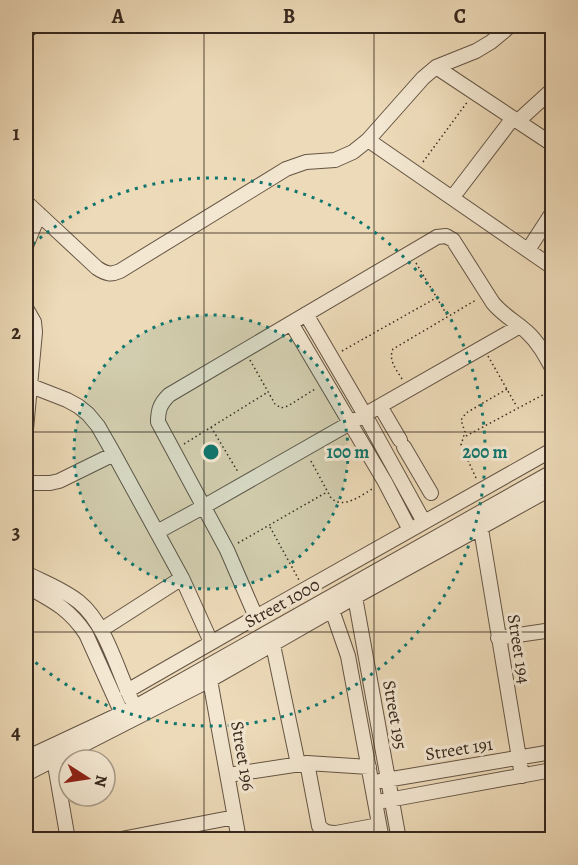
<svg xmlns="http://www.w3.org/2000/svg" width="578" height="865" viewBox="0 0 578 865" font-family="Alegreya,serif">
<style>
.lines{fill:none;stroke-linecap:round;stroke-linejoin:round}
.minor-casing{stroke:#645444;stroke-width:16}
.path{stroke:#37281e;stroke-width:1.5;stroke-dasharray:1.5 3;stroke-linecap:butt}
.minor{stroke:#f3e7d1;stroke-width:14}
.grid{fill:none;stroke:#37281e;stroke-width:1.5;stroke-opacity:0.55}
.ring{fill:none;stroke:#0f766e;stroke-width:3;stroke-dasharray:3 6}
.labels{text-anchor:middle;stroke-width:6;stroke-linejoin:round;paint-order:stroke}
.street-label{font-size:18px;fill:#37281e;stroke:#f3e7d1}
.centre{fill:#0f766e;stroke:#f3e7d1;stroke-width:3}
.ring-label{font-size:18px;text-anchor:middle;font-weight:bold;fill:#0f766e;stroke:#f3e7d1;stroke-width:6;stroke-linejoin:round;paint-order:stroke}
.neatline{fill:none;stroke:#37281e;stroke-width:2}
.grid-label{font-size:20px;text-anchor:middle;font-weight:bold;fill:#37281e}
</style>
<rect width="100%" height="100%" fill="#eddab8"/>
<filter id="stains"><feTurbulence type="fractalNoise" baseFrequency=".00333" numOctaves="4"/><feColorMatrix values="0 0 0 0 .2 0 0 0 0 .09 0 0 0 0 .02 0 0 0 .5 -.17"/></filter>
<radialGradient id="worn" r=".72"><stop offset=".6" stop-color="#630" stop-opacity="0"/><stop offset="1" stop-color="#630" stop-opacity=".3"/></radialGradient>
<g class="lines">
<g class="minor-casing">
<path id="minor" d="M436 67 552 144
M518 121 552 90
M368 140 552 267
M452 198 513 118
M26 202 97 268C106 274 111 275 120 271L286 169 306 162 335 160 353 152 368 140 423 78 436 67 476 51 491 42 510 26
M26 246 39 214
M528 250 552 213
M26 308 34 322 35 332 26 429
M306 314 365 415 424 522
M291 323 385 482 410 530
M26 384 67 400 78 406 88 414 98 426 114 454 182 578 211 642
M380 406 400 440
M404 447 431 493
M26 483H50L59 481 114 454
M481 529 522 776
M157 532 203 507 520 326
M26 573C43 582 63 589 79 602 105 623 117 669 131 699
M26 586C51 600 69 608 86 634L122 714
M355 597 399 840
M332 610 348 656 382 840
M256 617 227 550 158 422C158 410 160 404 169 395L437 237 446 236 453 240 493 303C504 316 515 321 527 332 538 342 545 355 552 368
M101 630 182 578
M498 638 552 630
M273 645 298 764
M210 680 239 840
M127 691 256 617 552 450
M26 758 135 707 552 472
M54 759 68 840
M307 763 319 826C324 832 328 833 336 833L379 825
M26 774 210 680 355 597 552 488
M228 775 307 763 369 767
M380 781 552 752
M383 801 552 770
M116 840 235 817"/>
</g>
<path class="path" d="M33 26 36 32
M26 39 49 26
M423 162 468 101
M416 263 447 315
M342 351 436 298
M488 356 517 407
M250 360 275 404 281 408 288 406 315 389
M402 379C396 369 388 360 393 349L476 300
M211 427 238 472
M466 436 552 390
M184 444 268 392
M311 461 331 498C344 510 361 495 374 488
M476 478 461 445 465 432 461 420 466 413 507 389
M270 527 299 580
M238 543 327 492"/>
<use href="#minor" class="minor"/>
</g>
<path class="grid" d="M204 26V840M374 26V840M26 233H552M26 432H552M26 632H552"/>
<circle cx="211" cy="452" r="137" fill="#0f766e" fill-opacity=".12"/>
<g class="ring">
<circle cx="211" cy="452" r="137"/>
<path d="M26 250A274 274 0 1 1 26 654"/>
</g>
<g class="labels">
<g class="street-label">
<text transform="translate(282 603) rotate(-29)" y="6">Street 1000</text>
<text transform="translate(519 649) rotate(81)" y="6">Street 194</text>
<text transform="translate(395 715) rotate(80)" y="6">Street 195</text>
<text transform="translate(459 749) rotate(-9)" y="6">Street 191</text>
<text transform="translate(243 756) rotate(80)" y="6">Street 196</text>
</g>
</g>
<circle cx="211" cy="452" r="9" class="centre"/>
<g class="ring-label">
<text x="348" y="458">100 m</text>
<text x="485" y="458">200 m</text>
</g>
<rect width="578" height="865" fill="none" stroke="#eddab8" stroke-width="66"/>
<g transform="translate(87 778) rotate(102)"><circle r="28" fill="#f3e7d1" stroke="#a89b89" stroke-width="1.5"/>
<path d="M0-4.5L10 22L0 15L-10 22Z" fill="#8f2418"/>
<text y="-9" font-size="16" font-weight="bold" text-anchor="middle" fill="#37281e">N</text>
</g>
<rect x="33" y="33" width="512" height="799" class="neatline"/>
<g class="grid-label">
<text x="118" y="23">A</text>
<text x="289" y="23">B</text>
<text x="460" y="23">C</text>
<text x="16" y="140">1</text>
<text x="16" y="339">2</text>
<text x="16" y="539">3</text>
<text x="16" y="739">4</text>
</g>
<rect width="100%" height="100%" filter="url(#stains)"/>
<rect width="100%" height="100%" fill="url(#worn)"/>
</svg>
